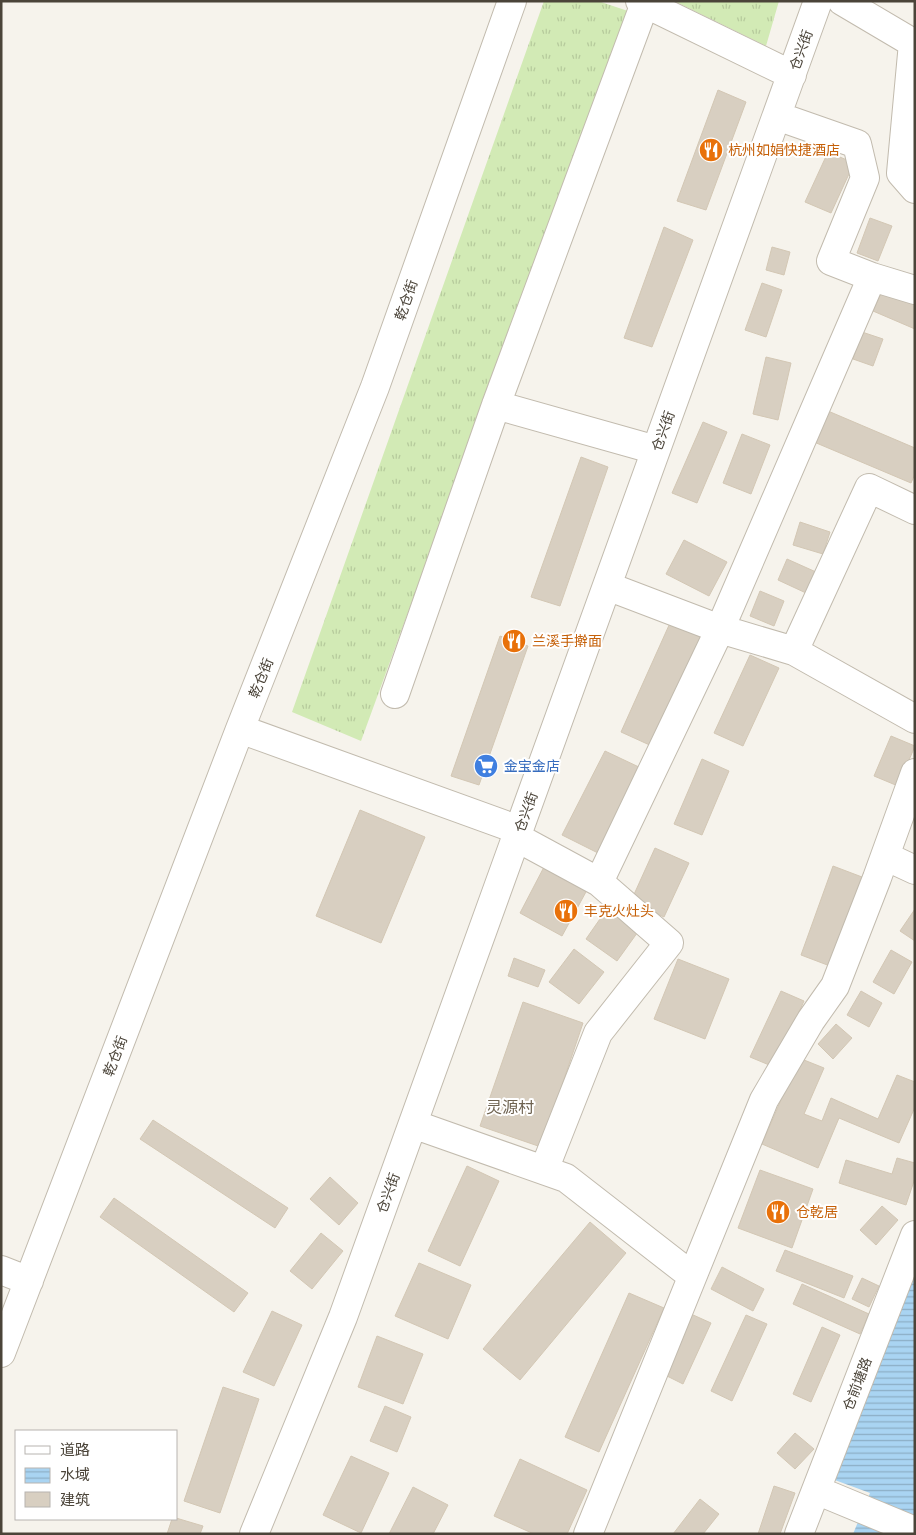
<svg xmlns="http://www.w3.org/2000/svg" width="916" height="1535" viewBox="0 0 916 1535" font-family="'IBM Plex Sans','Noto Sans SC',sans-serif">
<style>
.grass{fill:url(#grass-tufts)}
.water{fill:url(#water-rules)}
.building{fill:#d8cfc1;stroke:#d3c7b4}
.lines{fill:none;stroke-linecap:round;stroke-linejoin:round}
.minor-casing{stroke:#c2bbae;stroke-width:30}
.minor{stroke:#fff;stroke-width:28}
.labels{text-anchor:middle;stroke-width:4;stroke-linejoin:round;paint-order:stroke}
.street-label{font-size:14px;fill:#4b4439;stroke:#fff}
.food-label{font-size:14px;fill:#c56008;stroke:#fff;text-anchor:start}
.shop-label{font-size:14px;fill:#366cbe;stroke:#fff;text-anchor:start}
.quarter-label{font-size:16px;fill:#6e6250;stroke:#fff}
</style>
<defs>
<pattern id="grass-tufts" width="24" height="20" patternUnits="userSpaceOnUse" patternTransform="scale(1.25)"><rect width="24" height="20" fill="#d2eab5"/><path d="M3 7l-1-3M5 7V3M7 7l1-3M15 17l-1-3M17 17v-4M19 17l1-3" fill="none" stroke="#b6ca9c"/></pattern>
<pattern id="water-rules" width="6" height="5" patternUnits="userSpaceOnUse" patternTransform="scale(1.25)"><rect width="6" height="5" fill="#a9d4f2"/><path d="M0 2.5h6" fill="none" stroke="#8caec5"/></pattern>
</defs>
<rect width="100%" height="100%" fill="#f6f3ec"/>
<path class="grass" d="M544 1H598L628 11 361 741 292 712Z
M674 1H779L766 46Z"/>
<path class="water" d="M915 1265V1534H853L870 1493 832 1479Z"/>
<path class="building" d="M718 90 746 102 706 210 677 201Z
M828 152 854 163 831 213 805 202Z
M870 218 892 226 878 261 857 253Z
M664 227 693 240 652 347 624 338Z
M772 247 790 252 784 275 766 270Z
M762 283 782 290 766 337 745 330Z
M884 287 915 300V329L873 311Z
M862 332 883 339 873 366 853 359Z
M766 357 791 363 778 420 753 414Z
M828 411 915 448V474L911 483 814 442Z
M703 422 727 432 697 503 672 493Z
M742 434 770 445 751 494 723 483Z
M581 457 608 467 560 606 531 597Z
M800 522 830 532 823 554 793 545Z
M684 540 727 562 709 596 666 574Z
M787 559 816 572 806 593 778 580Z
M760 591 784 601 774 626 750 616Z
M670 623 703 638 654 747 621 732Z
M500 636 528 646 479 785 451 776Z
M750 655 779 668 743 746 714 733Z
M891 736 915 746 898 786 874 776Z
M605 751 641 768 598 853 562 835Z
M702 759 729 771 702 835 674 824Z
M360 810 425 837 381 943 316 916Z
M655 848 689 863 664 917 631 901Z
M833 866 862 877 830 966 801 955Z
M544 867 587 890 562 936 520 913Z
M609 906 640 929 617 961 586 939Z
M915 909V941L900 931Z
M574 949 604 972 579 1004 549 982Z
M891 950 912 962 894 994 873 982Z
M514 958 545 970 538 987 508 976Z
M678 959 729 979 705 1039 654 1019Z
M781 991 804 1001 774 1067 750 1057Z
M861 991 882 1003 869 1027 847 1015Z
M523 1002 583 1023 541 1147 480 1126Z
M836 1024 852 1038 833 1059 818 1044Z
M799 1058 824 1068 804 1114 822 1121 831 1098 878 1119 897 1075 915 1082V1107L899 1143 839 1118 818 1168 762 1144Z
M153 1120 288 1208 275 1228 140 1139Z
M897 1158 915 1163V1178L906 1205 839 1183 846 1160 892 1174Z
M467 1166 499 1181 460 1266 428 1251Z
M760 1170 813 1189 792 1248 738 1228Z
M330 1177 358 1203 339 1225 310 1199Z
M114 1198 248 1293 234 1312 100 1217Z
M882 1206 898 1220 876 1245 860 1230Z
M590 1222 626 1253 520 1380 483 1349Z
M321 1233 343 1251 312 1289 290 1271Z
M785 1250 853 1276 844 1298 776 1271Z
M419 1263 471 1285 448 1339 395 1316Z
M722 1267 764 1289 753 1311 711 1289Z
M862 1278 879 1286 869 1307 852 1299Z
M802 1284 869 1314 860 1334 793 1304Z
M629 1293 664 1308 599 1452 565 1437Z
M272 1311 302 1325 274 1386 243 1372Z
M691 1314 711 1323 683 1384 663 1374Z
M746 1315 767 1324 732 1401 711 1391Z
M822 1327 840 1335 811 1402 793 1394Z
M377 1336 423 1354 403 1404 358 1387Z
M223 1387 259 1399 220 1513 184 1501Z
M385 1406 411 1417 397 1452 370 1441Z
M795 1433 814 1449 795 1469 777 1453Z
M351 1456 389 1473 361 1533 323 1515Z
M520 1459 587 1490 567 1534H534L494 1516Z
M774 1486 795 1493 780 1534H758Z
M413 1487 448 1505 433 1534H389Z
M700 1499 719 1514 703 1534H673Z
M176 1518 203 1526 200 1534H167L172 1519Z"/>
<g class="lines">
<g class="minor-casing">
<path id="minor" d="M640 1 792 75
M842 1 913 43 901 173 915 189
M872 277 915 290
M496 405 656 450
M607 586 720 629 794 651 869 488 915 510
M794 651 915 719
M395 694 496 405 645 3
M240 729 519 830
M516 837 599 882 669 943 598 1033 544 1170
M885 856 915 870
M599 882 720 629 872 277 831 261 865 178 857 144 777 116
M413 1124 566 1178 692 1276
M1 1270 29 1281
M1 1353 240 729 375 387 512 1
M816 1490 915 1531
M254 1534 343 1317 818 1
M588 1534 764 1100 811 1020 835 986 877 878 915 773
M799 1534 915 1235"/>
</g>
<use href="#minor" class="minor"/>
</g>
<defs>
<g id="restaurant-disc" transform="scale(1.25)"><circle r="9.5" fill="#e8710a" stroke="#fff"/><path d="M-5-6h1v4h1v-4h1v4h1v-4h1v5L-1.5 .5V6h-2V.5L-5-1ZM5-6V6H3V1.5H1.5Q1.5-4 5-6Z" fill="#fff"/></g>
<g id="supermarket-disc" transform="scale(1.25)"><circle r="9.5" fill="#3f7fe0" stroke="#fff"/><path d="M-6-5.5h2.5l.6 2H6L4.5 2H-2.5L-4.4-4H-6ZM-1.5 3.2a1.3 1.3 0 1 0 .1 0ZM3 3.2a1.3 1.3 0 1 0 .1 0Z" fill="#fff"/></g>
</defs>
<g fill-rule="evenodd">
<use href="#restaurant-disc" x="711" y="150"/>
<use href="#restaurant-disc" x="514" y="641"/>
<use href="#supermarket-disc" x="486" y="766"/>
<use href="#restaurant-disc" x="566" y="911"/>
<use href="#restaurant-disc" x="778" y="1212"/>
</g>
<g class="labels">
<g class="street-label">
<text transform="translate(801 50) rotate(-70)" y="5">仓兴街</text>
<text transform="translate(406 300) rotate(-71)" y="5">乾仓街</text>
<text transform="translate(663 431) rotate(-70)" y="5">仓兴街</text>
<text transform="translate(261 678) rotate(-68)" y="5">乾仓街</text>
<text transform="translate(526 812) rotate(-70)" y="5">仓兴街</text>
<text transform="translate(115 1056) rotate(-69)" y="5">乾仓街</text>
<text transform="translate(388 1193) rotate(-70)" y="5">仓兴街</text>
<text transform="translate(857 1384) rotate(-69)" y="5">仓前塘路</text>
</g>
<g class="food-label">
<text x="728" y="155">杭州如娟快捷酒店</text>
<text x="532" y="646">兰溪手擀面</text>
<text x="584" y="916">丰克火灶头</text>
<text x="796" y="1217">仓乾居</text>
</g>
<g class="shop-label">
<text x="504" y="771">金宝金店</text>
</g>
<g class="quarter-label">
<text x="510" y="1113">灵源村</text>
</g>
</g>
<rect width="916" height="1535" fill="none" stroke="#4b4439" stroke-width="5"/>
<rect x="15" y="1430" width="162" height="90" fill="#ffffff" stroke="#b7b4b0"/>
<rect x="25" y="1446" width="25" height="8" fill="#ffffff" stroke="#b7b4b0"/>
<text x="60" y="1455" font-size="15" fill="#4b4439">道路</text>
<rect x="25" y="1468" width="25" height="15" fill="url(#water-rules)" stroke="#b7b4b0"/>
<text x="60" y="1480" font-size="15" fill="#4b4439">水域</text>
<rect x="25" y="1492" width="25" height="15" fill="#d8cfc1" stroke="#b7b4b0"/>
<text x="60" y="1505" font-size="15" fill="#4b4439">建筑</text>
</svg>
